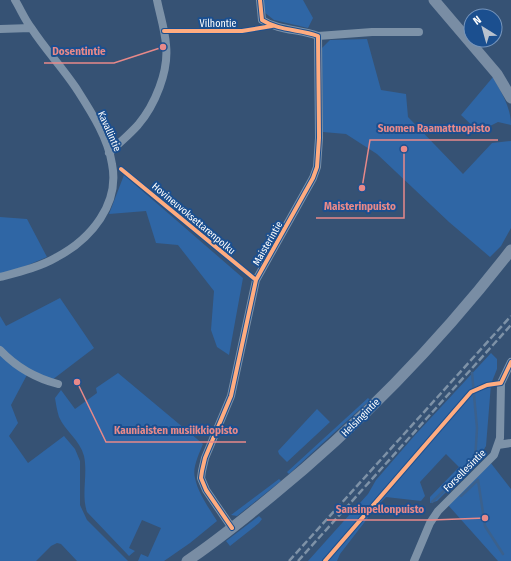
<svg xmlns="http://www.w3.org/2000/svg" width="511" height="561" viewBox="0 0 511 561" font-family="'Fira Sans Condensed',sans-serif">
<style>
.green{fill:#2f66a5}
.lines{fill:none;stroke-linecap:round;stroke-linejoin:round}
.stream{stroke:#3b618d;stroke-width:2.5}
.minor{stroke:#7d92a8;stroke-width:8}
.secondary{stroke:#798da4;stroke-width:11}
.rail{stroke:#7e92a7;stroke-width:2.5;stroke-dasharray:7 3;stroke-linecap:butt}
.cycleway-casing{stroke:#1b4f8f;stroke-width:6}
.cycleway{stroke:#ffac80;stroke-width:4}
.labels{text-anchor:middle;stroke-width:4;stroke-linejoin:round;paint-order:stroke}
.street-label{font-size:10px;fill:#fff;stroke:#1b4f8f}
.leader{fill:none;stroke:#e88989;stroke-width:1.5}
.callout-dot{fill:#e88989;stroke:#1b4f8f;stroke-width:1.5}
.callout-label{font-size:11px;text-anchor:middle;font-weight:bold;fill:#e88989;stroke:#1b4f8f;stroke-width:4;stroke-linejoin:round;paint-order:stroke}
</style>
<rect width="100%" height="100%" fill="#365274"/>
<path class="green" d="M262 0H303L313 18 308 28 274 20 264 12Z
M367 39 381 90 406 94 408 117 463 174 492 143 511 141V228L501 246 490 257 449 222 377 154 346 134 323 132 322 48 330 40Z
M493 77C501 92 511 107 511 125L498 122 488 127 477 130 461 115Z
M124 175 243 278 229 355 217 347 211 330 214 291 178 245 156 243 146 211 109 214Z
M0 217 27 219 47 257 21 268 0 274Z
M60 298 94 348 52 380 29 371 11 405 18 423 9 436 28 463 64 436 75 449 80 461V505L87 520 128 561H77L61 544 57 543 51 546 36 561H0V316L6 326Z
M491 353 497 359V369L491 384 486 446 477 461 437 501 430 503V497L459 467 446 454 420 482 425 496 421 501 386 497 377 506 340 554 337 561H308L368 494 376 480 415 435Z
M118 373 203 444C199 454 192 468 195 478 198 493 209 508 217 521L190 543 164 561H138L141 554 148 557 161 528 142 520 129 548 135 551 129 556 87 512C81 494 88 475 84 456 80 440 65 431 59 417 57 411 56 404 55 398L61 390 75 409 97 393 96 388Z
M368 398 370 400 289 474 287 472Z
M317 409 330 422 287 462 279 454 278 451Z
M490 462 511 489V561H498L448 505Z
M279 479 281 481 237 516 231 515Z
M259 516 262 519 259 523 230 546 226 541Z"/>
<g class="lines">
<path class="stream" d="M478 480 485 526 503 554
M461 496 478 480
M432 502 475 462 477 428 472 373"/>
<path class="minor" d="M0 29 31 28
M318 36 372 32H419
M109 153C119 143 129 135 138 125 155 105 169 71 166 45 165 30 160 15 157 0
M0 277C19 272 40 267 57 257 91 239 120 204 112 164 108 137 90 110 76 88 62 67 45 49 32 29 25 20 21 10 15 0
M0 350C16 367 35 378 58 384
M498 445 511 443
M232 528 206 490 201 478 202 471 205 458 231 396 256 280 313 178 317 167 319 138 318 36C300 29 279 31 262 20L260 0
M414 561 430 523 438 511 494 455 500 438 501 383 511 362"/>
<path class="secondary" d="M434 0 497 74 511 98
M187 561C217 541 245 518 273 495 361 423 441 340 511 250"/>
<path class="rail" d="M289 561 511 316
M298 561 511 325"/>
<g class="cycleway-casing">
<path id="cycleway" d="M164 31H242L272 26
M121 169 256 280
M232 528 206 490 201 478 202 471 205 458 231 396 256 280 313 178 317 167 319 138 318 36C300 29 279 31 262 20L260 0
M325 561 471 392 487 385 501 383 511 362"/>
</g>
<use href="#cycleway" class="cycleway"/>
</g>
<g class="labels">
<g class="street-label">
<text x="218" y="27">Vilhontie</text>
<text transform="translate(110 131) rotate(66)" y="4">Kavallintie</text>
<text transform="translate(194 218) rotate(40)" y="4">Hovineuvoksettarenpolku</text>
<text transform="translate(267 243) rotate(-60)" y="4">Maisterintie</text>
<text transform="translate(360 417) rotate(-45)" y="4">Helsingintie</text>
<text transform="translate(464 470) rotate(-45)" y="4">Forsellesintie</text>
</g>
</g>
<path class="leader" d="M163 47L114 63H44M362 188L370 140H498M404 149L404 218H316M77 382L106 442H246M485 518L432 520H327"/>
<g class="callout-dot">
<circle cx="163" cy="47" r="4"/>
<circle cx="362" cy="188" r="4"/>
<circle cx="404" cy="149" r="4"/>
<circle cx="77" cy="382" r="4"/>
<circle cx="485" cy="518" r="4"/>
</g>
<g class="callout-label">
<text x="79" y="55">Dosentintie</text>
<text x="434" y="132">Suomen Raamattuopisto</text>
<text x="360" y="210">Maisterinpuisto</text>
<text x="176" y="434">Kauniaisten musiikkiopisto</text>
<text x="380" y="513">Sansinpellonpuisto</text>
</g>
<g transform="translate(483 28) rotate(323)"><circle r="19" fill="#1b4f8f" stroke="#7695bc"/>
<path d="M0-3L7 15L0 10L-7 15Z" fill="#b9c2ce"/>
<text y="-6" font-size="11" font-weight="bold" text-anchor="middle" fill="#ffffff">N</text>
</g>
</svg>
